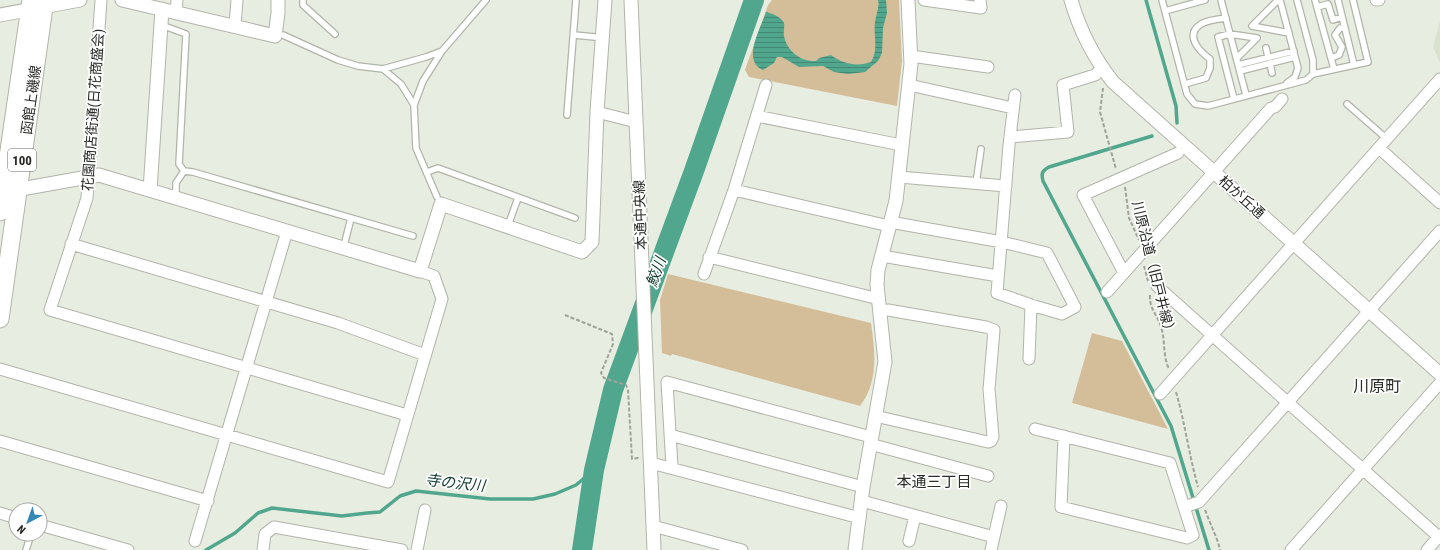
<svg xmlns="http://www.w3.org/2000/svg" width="1440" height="550" viewBox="0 0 1440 550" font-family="'Roboto Condensed','Noto Sans JP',sans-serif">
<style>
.built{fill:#d9e1cf}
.green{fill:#d4be99}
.water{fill:url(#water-rules)}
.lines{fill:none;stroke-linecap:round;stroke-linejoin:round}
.stream{stroke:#51a78d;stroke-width:3.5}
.river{stroke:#51a78d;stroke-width:20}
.service-casing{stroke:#b0b4a9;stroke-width:8}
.minor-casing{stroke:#b0b4a9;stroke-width:13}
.tertiary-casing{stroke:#b0b4a9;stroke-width:15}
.primary-casing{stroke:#b0b4a9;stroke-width:19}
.path{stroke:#9fa39a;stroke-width:2;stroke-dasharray:4 2;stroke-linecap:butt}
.service{stroke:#fff;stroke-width:5.5}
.minor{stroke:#fff;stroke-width:11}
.tertiary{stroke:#fff;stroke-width:13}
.primary{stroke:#fff;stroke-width:17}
.labels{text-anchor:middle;stroke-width:3.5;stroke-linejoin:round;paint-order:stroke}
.shield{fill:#fff;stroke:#686966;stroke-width:1}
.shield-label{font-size:13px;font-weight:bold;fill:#272925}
.street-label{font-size:14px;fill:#272925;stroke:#fff}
.water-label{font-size:15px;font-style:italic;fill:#10382d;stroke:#fff}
.neighbourhood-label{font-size:15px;fill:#2a2d25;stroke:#fff}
.quarter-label{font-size:16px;fill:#2a2d25;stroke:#fff}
</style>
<defs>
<pattern id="water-rules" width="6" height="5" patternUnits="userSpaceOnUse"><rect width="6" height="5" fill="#51a78d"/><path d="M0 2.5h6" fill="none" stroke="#438873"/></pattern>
</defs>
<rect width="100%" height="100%" fill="#e8ede1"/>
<path class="built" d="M1440 21V63L1433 47Z"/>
<path class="green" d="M772 0H899L902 61 897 106 749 77 745 70 768 5Z
M668 274 871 323C875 351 879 382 860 406L672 354 671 356 662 353 660 300Z
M1092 333 1122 341 1168 429 1072 403Z"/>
<path class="water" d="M878 0H886L887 13 883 28 882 53 878 61 865 72 848 74 834 72 823 66 799 67 782 57H777L774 63 763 70C741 61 761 28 766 12 773 14 780 16 784 23 785 27 783 32 784 36 787 51 801 62 816 61L819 58 831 55C843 64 857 67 871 62 879 49 873 35 875 22 876 15 880 6 878 0Z"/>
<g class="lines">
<path class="stream" d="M1146 0 1176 106 1177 123
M1152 136 1049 167C1042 171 1041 173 1043 181L1171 426 1209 550
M206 550 235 533 258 513 272 508 342 516 367 513 380 512 400 496 416 491 490 499H533L555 494 576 485 594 470"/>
<path class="river" d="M582 550 594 470 613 390 694 171 754 0"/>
<g class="service-casing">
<path id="service" d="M303 0V5L335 34
M1162 0 1187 94 1195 104 1208 106 1306 80 1313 74V60L1297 0
M1221 0 1246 95
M1278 0 1252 26 1289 33
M1280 0 1298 68 1295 77 1287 83
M1315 0 1334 69
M1338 0 1354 65
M1317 7 1328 4 1333 20 1342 17
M1165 11 1205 0
M167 27 186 34 179 164 184 171
M283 35 338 60 358 66 383 69 426 57 442 51 486 0
M574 35 595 37
M1266 48 1268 57
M1331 58 1339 55 1342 47 1335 35 1340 28H1345
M1270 63 1272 73
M1238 65 1294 51
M383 69 401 84 414 105 416 148 437 197
M1240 71 1295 57
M1313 74 1368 62 1353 0
M1185 84 1206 78 1210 68V59C1199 51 1184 35 1201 24 1208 20 1218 19 1226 18
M1234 99 1218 37 1230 34 1257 38 1237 58
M1347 104 1387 139
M414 105 423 81 442 51
M567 115 576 0
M427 172 438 168 575 218
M976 183 981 149
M176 191V183L184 171 193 172 413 236
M510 220 518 198
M345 242 351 218
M26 550 31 534"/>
</g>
<g class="minor-casing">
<path id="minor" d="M101 0 87 198 50 310 407 415
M924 0 981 8 980 0
M1376 0H1379
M176 12 177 0
M235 25 237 0
M911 56 988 67
M909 85 1013 108
M597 112 636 122
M757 116 901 145
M1010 137 1068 132 1063 85 1095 75 1103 68
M1379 148 1440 203
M899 177 1006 186
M734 190 889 226
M890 222 1002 242 1047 253 1075 307 1062 314 1031 305 997 293 1009 145 1015 95
M71 244 338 323 425 355
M882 256 998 276
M709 257 879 299
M1124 273 1083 195 1178 153
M704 274 734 190 766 85
M1157 286 1440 538
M1107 292 1271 108 1275 107 1282 99
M1029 359 1031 305
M0 369 388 482 442 299 434 276 420 271
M1160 394 1440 79
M875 416 988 442 991 441 993 437 989 389 994 330 986 327 888 310
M1035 429 1170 463 1193 535 1187 538 1061 507 1064 436
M670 435 863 487
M0 441 208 501
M870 444 988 476
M651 463 860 518
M672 467 667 382 871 437
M862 501 994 537
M1184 507 1199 502 1440 231
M0 513 16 518
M40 525 128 550
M653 526 742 550
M195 541 287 231
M909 541 915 516
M263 550 265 534 274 527 402 550
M417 550 425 510
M991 550 1001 506
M1291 550 1440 383
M1427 550 1440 535"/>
</g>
<g class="tertiary-casing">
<path id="tertiary" d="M122 0 275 36 278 13V0
M631 0 654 550
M1071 0C1080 31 1093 57 1113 82L1440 374
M0 15 80 0
M150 190 162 9
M10 191 99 175 420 271 441 204 582 252 592 242 597 112 605 0
M855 550 863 487 885 362 877 285 878 270 896 201 911 64 908 0"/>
</g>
<g class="primary-casing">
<path id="primary" d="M0 212 31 0
M0 319 45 0"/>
</g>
<path class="path" d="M1103 88 1100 112 1116 169
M1125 187 1129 218 1139 240
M1144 266 1148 281
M1150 295C1149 308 1156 313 1160 324 1166 339 1162 354 1169 369
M565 315 612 334 613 344 601 373 604 378 626 385 628 390 632 459 638 458V460
M1176 392C1185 423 1189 455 1198 487
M1205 510 1218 542 1220 550"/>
<use href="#service" class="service"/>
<use href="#minor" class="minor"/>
<use href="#tertiary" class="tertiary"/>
<use href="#primary" class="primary"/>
</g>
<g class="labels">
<rect class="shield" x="8" y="149" width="28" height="22" rx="3"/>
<g class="shield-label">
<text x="22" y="165">100</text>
</g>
<g class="street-label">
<text transform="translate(31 100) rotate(-82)" y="5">函館上磯線</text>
<text transform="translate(93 110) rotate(-86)" y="5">花園商店街通(日花商盛会)</text>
<text transform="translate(1242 197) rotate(42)" y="5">柏が丘通</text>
<text transform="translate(640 215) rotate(-92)" y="5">本通中央線</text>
<text transform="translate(1154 269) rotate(76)" y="5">川原沿道（旧戸井線）</text>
</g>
<g class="water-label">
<text transform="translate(656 272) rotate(-70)" y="5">鮫川</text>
<text transform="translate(455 483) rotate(6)" y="5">寺の沢川</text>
</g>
<g class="neighbourhood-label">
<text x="934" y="487">本通三丁目</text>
</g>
<g class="quarter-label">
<text x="1377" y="392">川原町</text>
</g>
</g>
<g transform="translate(28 522) rotate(221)"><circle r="19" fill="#ffffff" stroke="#a9a9a8"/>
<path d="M0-3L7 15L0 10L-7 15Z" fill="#3587b8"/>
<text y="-6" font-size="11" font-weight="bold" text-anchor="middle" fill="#272925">N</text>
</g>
</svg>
